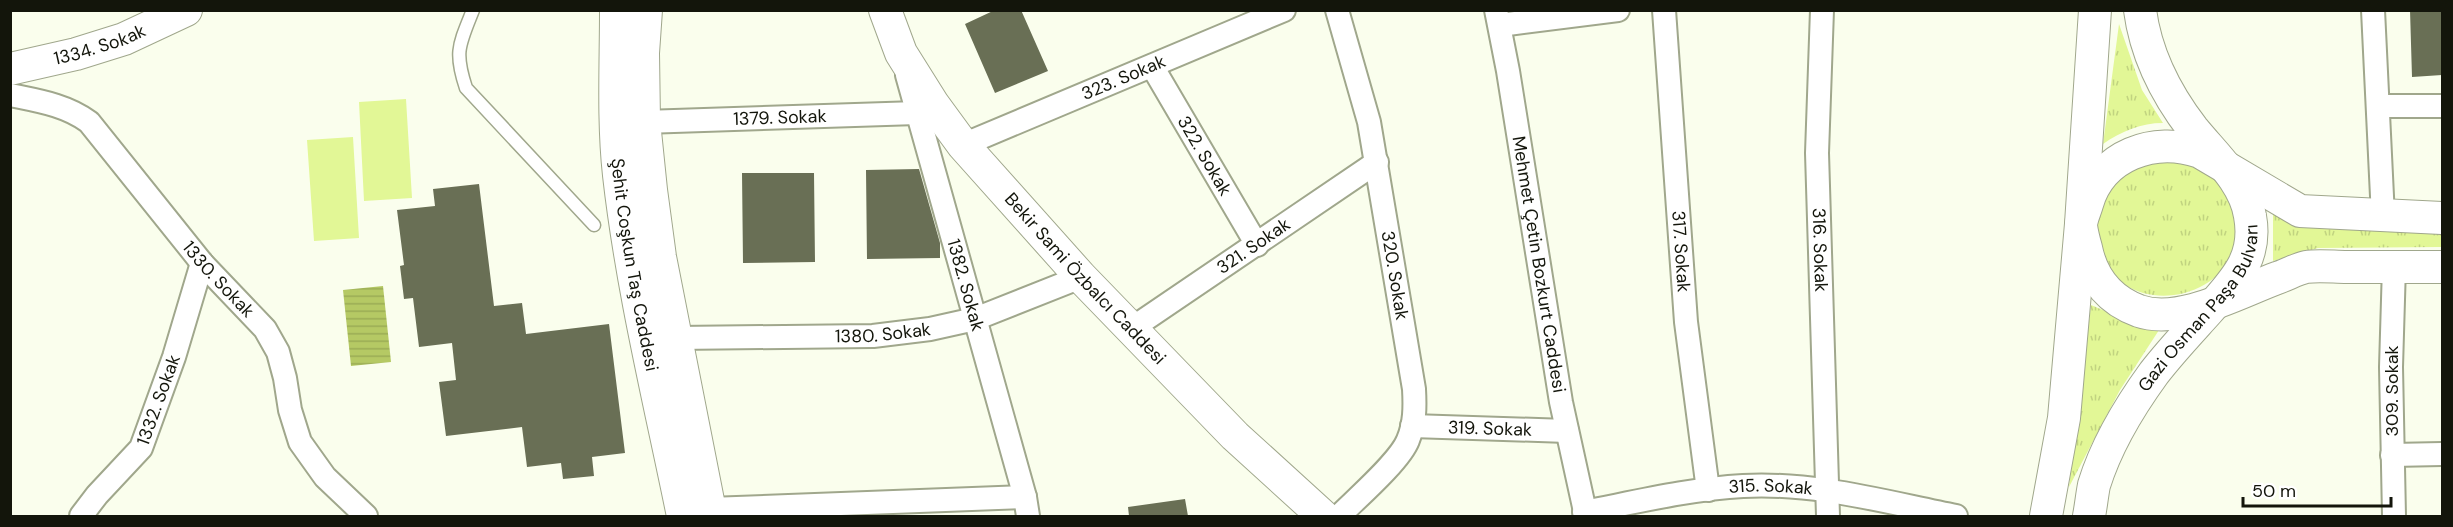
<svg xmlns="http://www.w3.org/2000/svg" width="2453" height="527" viewBox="0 0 2453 527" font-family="'DM Sans',sans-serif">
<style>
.grass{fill:url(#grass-tufts)}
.garden{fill:#e2f796}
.water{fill:url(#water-rules)}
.building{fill:#696f55}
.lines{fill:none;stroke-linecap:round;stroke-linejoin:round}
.lane-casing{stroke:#a0a78c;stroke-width:15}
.street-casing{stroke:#a0a78c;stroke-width:26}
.secondary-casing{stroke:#a0a78c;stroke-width:34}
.lane{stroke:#fff;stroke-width:12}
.street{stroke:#fff;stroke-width:22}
.secondary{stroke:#fff;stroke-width:32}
.labels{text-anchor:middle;stroke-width:5;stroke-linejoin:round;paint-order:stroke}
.street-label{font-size:18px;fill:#13150b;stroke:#fff}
</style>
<defs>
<pattern id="grass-tufts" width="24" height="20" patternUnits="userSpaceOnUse" patternTransform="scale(1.5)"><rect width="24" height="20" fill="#e2f796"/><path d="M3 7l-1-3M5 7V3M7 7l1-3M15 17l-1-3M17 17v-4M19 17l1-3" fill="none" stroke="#c1d380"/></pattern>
<pattern id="water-rules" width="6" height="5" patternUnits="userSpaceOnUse" patternTransform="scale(1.5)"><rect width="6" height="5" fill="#b5c964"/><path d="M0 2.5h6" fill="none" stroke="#9bac55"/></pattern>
</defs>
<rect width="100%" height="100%" fill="#fafeed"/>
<path class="grass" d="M2119 24 2142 90 2163 123C2141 123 2122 131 2103 144Z
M2162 156C2174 159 2202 165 2210 172 2224 184 2232 203 2235 220 2249 301 2118 328 2099 246 2098 240 2094 230 2095 224 2096 212 2106 192 2111 181Z
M2273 212 2442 228V247L2318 248 2273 261Z
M2091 305 2117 316 2161 327 2120 390 2069 487Z"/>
<path class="garden" d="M406 99 412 198 364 201 359 102Z
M353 137 359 238 314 241 307 140Z"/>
<path class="water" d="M383 286 391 362 351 366 343 290Z"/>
<path class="building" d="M995 10H1021L1048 71 995 93 965 24Z
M2410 10H2442V75L2412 77Z
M919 169 940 243V258L867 259 866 170Z
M742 173H814L815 262 743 263Z
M479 184 494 306 522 303 526 334 609 324 625 453 592 457 594 476 563 479 561 463 527 467 522 427 446 436 439 382 456 380 452 343 419 347 413 298 404 299 400 266 404 265 397 210 435 206 433 189Z
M1185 499 1188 516H1129L1128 507Z"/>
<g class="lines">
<g class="lane-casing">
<path id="lane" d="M473 10C459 45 454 52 466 88L594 225"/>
</g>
<g class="street-casing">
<g id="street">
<path id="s1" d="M1337 10 1369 122 1414 389C1415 407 1415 423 1408 440 1400 461 1356 499 1339 516"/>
<path id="s2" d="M1496 10 1508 71 1561 402 1586 516"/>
<path id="s3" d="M1664 10 1686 322 1708 490"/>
<path id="s4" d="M1822 10 1817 153 1828 516"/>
<path d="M2373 10 2383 217"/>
<path d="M1500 25 1618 10"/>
<path id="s5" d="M1152 66 1257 245"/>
<path id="s6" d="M907 75 1025 497 1028 516"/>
<path id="s7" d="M10 95C39 101 66 105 89 122L202 263 265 329 278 352 285 378 290 410 300 442 325 477 366 516"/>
<path d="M2378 106H2442"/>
<path id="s8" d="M644 122 917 113"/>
<path id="s9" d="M963 145 1284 10"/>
<path id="s10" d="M1131 329 1377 162"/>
<path id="s11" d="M676 338 873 336 930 329 975 319 1081 277"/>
<path id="s12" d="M1412 426 1567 431"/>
<path d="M2392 455 2442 454"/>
<path d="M709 509 1025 497"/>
<path id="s13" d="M1584 512C1636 502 1690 489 1743 486 1815 482 1885 502 1956 516"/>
<path id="s14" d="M81 516 97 495 141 448 174 357 202 263"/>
<path d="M2394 516 2391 367 2394 266"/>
</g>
</g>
<g class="secondary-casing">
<g id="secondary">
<path id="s15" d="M616 10C616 65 613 121 619 175 632 290 660 403 683 516"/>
<path d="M646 10 643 53 644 122 651 190 660 257 711 516"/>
<path id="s16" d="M885 10 901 53 933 104 963 145 1081 277 1235 436 1323 516"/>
<path id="s17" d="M10 69 76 54 124 39 186 10"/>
<path d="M2442 218 2300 211 2200 152C2154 136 2101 155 2087 204 2085 211 2081 219 2081 226 2082 233 2084 241 2086 248 2092 278 2109 300 2139 311 2180 325 2237 293 2277 278 2286 275 2297 269 2306 267 2319 265 2334 267 2347 267 2379 267 2411 267 2442 267"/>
<path d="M2046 516 2064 418 2081 224 2095 10"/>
<path id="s18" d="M2089 516C2091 506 2092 495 2094 485 2106 446 2130 406 2154 373 2171 351 2190 331 2208 311 2234 281 2258 259 2250 216 2245 182 2214 155 2193 129 2166 94 2146 56 2140 10"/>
</g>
</g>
<use href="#lane" class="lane"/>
<use href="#street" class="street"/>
<use href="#secondary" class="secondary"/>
</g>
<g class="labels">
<g class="street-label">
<text dy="6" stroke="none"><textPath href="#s17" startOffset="93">1334. Sokak</textPath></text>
<text dy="6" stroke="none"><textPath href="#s9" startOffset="174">323. Sokak</textPath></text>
<text dy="6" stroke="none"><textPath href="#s8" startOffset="136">1379. Sokak</textPath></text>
<text dy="6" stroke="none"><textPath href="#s5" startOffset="104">322. Sokak</textPath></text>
<text dy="6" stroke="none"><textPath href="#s10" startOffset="148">321. Sokak</textPath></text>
<text dy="6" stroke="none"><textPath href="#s4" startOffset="240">316. Sokak</textPath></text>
<text dy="6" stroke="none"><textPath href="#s3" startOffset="242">317. Sokak</textPath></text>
<text dy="6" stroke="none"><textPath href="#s2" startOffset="258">Mehmet Çetin Bozkurt Caddesi</textPath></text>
<text dy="6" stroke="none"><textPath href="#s15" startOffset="256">Şehit Coşkun Taş Caddesi</textPath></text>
<text dy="6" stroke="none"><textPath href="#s1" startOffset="272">320. Sokak</textPath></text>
<text dy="6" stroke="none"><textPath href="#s16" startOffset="338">Bekir Sami Özbalcı Caddesi</textPath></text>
<text dy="6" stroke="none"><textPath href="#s7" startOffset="288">1330. Sokak</textPath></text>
<text dy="6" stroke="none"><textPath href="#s6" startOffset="218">1382. Sokak</textPath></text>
<text dy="6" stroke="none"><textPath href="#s18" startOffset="240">Gazi Osman Paşa Bulvarı</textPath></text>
<text dy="6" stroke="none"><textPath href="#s11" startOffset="207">1380. Sokak</textPath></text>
<text transform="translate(2392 391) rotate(-90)" y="6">309. Sokak</text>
<text dy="6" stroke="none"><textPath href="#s14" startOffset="142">1332. Sokak</textPath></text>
<text dy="6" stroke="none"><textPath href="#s12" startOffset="78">319. Sokak</textPath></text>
<text dy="6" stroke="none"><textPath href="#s13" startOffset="189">315. Sokak</textPath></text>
</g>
</g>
<rect width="2453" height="527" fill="none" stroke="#13150b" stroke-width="24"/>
<path d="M2243 497v9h148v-9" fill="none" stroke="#13150b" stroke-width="3"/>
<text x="2252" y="497" font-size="18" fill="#13150b" stroke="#ffffff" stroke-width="4.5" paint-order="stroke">50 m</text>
</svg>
